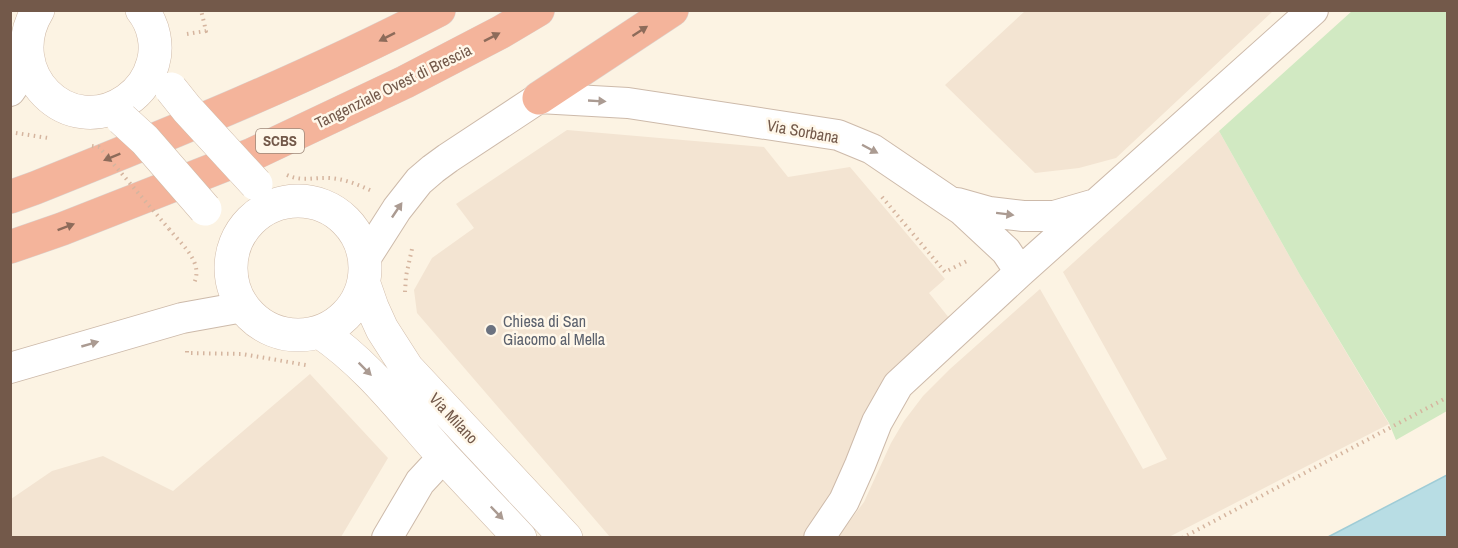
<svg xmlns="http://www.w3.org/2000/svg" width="1458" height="548" viewBox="0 0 1458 548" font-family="'Archivo Narrow',sans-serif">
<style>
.residential{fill:#f3e4d2}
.green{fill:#d1e9c2}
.water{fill:#b8dde4;stroke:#9fccd6;stroke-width:1.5}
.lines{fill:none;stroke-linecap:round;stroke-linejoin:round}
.street-casing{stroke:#cdbaaa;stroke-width:32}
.secondary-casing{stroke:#d1bcaa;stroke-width:34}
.highway-casing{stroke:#dbd4d0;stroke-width:34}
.path{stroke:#d5b59f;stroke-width:4;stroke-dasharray:1.5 4.5;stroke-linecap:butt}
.street{stroke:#fff;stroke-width:30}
.secondary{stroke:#fff;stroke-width:33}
.highway{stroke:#f4b49b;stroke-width:33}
.secondary-bridge-casing{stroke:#d1bcaa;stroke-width:34;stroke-linecap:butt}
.path-bridge{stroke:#d5b59f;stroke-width:4;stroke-dasharray:1.5 4.5;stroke-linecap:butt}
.secondary-bridge{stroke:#fff;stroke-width:33}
.oneway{fill:#8d6b5a}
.oneway2{fill:#ab9b92}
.worship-dot{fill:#6b7280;stroke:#fff7e9;stroke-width:2}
.labels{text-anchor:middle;stroke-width:5;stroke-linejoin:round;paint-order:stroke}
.shield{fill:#fff7e9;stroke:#9d887a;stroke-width:1.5}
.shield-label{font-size:15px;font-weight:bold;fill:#73594a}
.street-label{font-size:16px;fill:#73594a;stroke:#fff7e9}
.worship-label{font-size:16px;fill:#5b616d;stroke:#fff7e9;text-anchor:start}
</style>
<rect width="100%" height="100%" fill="#fcf3e3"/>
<path class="residential" d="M1025 11V10L1273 11 1116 158 1079 168 1035 173 945 85Z
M567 130 764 147 788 177 850 167 945 279 929 293 954 324 819 537H610L417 313 414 290 432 258 474 228 456 204Z
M1219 131 1300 275 1389 424 1169 537 837 538 864 502 891 443 904 421 923 396 950 369 1040 289 1143 469 1167 459 1063 272Z
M310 374 388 458 341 537H11V499L52 471 103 456 173 491Z"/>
<path class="green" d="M1352 11H1447V411L1396 440 1389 423 1300 275 1219 131Z"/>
<path class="water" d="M1447 475V537H1328Z"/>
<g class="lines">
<g class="street-casing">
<path id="street" d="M10 91 28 65
M957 203 989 212 1023 216H1054L1092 205
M365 259 397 209 419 181 433 169 448 158 539 98 628 103 838 135 872 149 962 210 1006 251 1020 272
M10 368 182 318 243 307
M387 538 420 482 433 468 445 458
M819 538 844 501 860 465 877 422 898 385 1020 272 1313 10"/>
</g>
<g class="secondary-casing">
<path id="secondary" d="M38 10C0 72 68 141 127 100 140 91 149 78 153 63 158 46 154 25 142 10
M231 268a67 67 0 1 1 134 0a67 67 0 1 1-134 0Z
M364 284 372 307 382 329 407 368 566 538
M320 332C370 366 403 412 444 457 469 484 495 511 520 538"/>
</g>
<g class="highway-casing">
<path id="highway" d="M539 98 672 10
M10 197 35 188C172 133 308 78 439 10
M10 247 62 229 253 154 405 82 501 32 538 10"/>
</g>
<path class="path" d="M187 34 206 31 201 10
M10 132 48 138
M287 175C302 182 314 177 330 178 345 179 359 185 372 191
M882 197 945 272 969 260
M169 229C181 244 204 262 194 283
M405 292 406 276 412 249
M187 351V353L242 354 306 365
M1182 538 1448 397"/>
<use href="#street" class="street"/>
<use href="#secondary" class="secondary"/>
<use href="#highway" class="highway"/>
<g class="secondary-bridge-casing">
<path id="secondary-bridge" d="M171 89 187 109 256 184
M122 119 145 140 205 209"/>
</g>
<path class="path-bridge" d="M92 146 99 147 169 229"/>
<use href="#secondary-bridge" class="secondary-bridge"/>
</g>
<defs><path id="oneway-solid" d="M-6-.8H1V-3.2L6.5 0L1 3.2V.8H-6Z" transform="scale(1.5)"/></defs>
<g class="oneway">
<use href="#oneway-solid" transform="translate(640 31) rotate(-33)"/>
<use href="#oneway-solid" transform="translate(387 37) rotate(153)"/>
<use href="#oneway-solid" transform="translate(492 37) rotate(-27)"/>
<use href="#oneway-solid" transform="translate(112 157) rotate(158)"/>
<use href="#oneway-solid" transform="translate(66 227) rotate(-21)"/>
</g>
<g class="oneway2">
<use href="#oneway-solid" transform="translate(597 101) rotate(3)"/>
<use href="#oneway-solid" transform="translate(870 149) rotate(28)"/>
<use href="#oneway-solid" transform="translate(397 210) rotate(-56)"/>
<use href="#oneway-solid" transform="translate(1005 214) rotate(7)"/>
<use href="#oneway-solid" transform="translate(90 344) rotate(-16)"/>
<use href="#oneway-solid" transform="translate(365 369) rotate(45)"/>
<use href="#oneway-solid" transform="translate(497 513) rotate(46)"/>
</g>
<circle class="worship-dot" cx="491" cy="330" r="6"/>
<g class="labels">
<rect class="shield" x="256" y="129" width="48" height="24" rx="4.5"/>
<g class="shield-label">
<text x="280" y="146">SCBS</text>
</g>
<g class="street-label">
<text transform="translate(393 86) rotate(-26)" y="6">Tangenziale Ovest di Brescia</text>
<text transform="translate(803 131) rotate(10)" y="6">Via Sorbana</text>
<text transform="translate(454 418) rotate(47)" y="6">Via Milano</text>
</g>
<g class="worship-label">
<text x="503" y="327">Chiesa di San<tspan x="503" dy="18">Giacomo al Mella</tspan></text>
</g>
</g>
<rect width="1458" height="548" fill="none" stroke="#73594a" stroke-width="24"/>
</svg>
